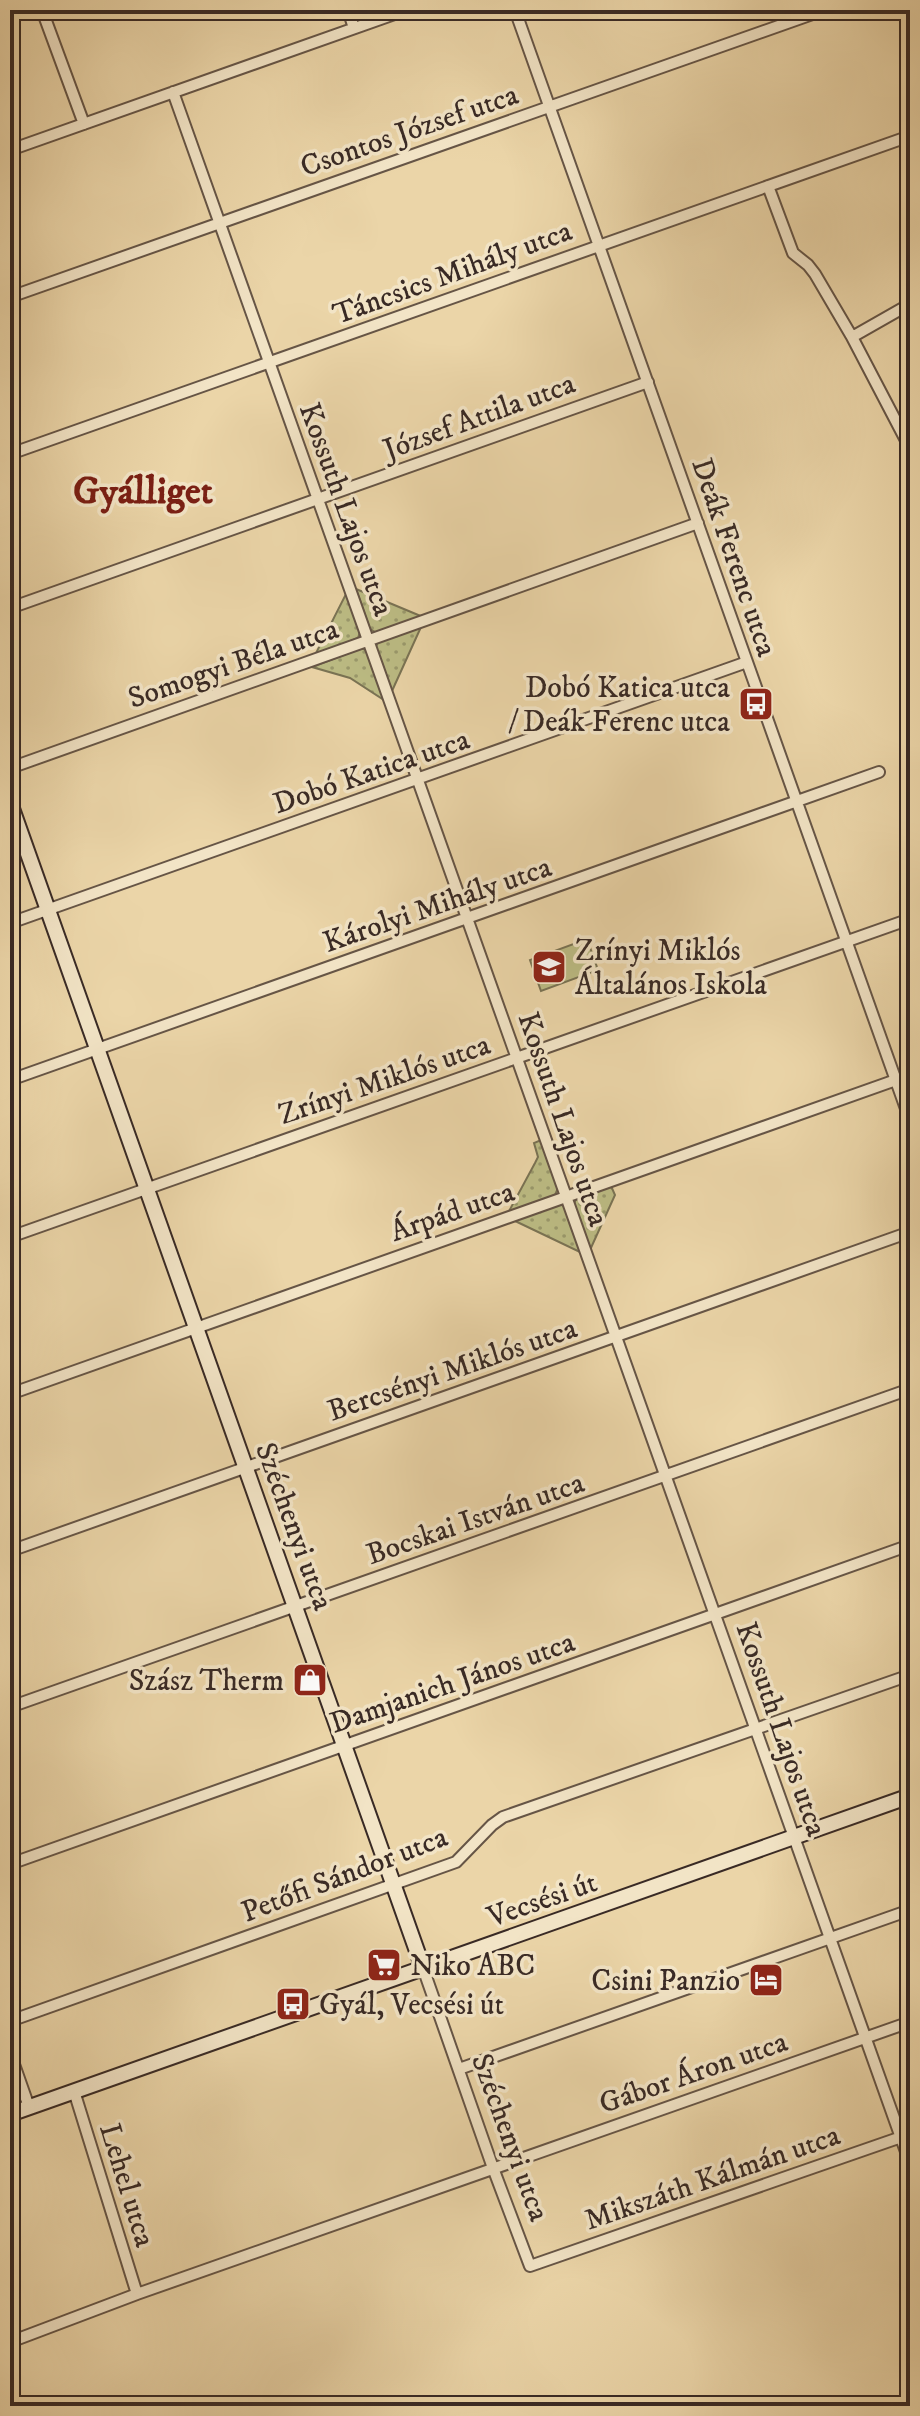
<svg xmlns="http://www.w3.org/2000/svg" width="920" height="2416" viewBox="0 0 920 2416" font-family="'IM FELL DW Pica',serif">
<style>
.grass{fill:url(#grass-dots);stroke:#7a7354;stroke-width:2}
.pitch{fill:#bcbc84;stroke:#7a7354;stroke-width:2}
.lines{fill:none;stroke-linecap:round;stroke-linejoin:round}
.street-casing{stroke:#665546;stroke-width:14}
.secondary-casing{stroke:#392a25;stroke-width:18}
.street{stroke:#f2e4c6;stroke-width:10}
.secondary{stroke:#f2e4c6;stroke-width:14}
.labels{text-anchor:middle;stroke-width:7;stroke-linejoin:round;paint-order:stroke}
.street-label{font-size:30px;fill:#392a25;stroke:#f2e4c6}
.poi-label{font-size:30px;fill:#392a25;stroke:#f2e4c6;text-anchor:end}
.district-label{font-size:38px;font-weight:bold;fill:#7a1f14;stroke:#f2e4c6}
</style>
<defs>
<pattern id="grass-dots" width="8" height="8" patternUnits="userSpaceOnUse" patternTransform="scale(2)"><rect width="8" height="8" fill="#bcbc84"/><path d="M2 2h.1M6 6h.1" fill="none" stroke="#9a996c" stroke-width="1.8" stroke-linecap="round"/></pattern>
</defs>
<rect width="100%" height="100%" fill="#ebd5a8"/>
<filter id="stains"><feTurbulence type="fractalNoise" baseFrequency=".0025" numOctaves="4"/><feColorMatrix values="0 0 0 0 .2 0 0 0 0 .09 0 0 0 0 .02 0 0 0 .5 -.17"/></filter>
<radialGradient id="worn" r=".72"><stop offset=".6" stop-color="#630" stop-opacity="0"/><stop offset="1" stop-color="#630" stop-opacity=".3"/></radialGradient>
<path class="grass" d="M356 589 423 617 377 633 370 629Z
M347 592 360 632 358 638 315 655Z
M421 627 392 691 376 647 378 641Z
M362 648 366 650 384 700 350 678 312 667Z
M541 1140 558 1188 555 1195 508 1213 535 1163 538 1157 534 1143Z
M611 1186 615 1195 590 1250 574 1204 576 1199Z
M558 1203 564 1206 582 1253 513 1220Z"/>
<path class="pitch" d="M587 939 598 970 541 991 530 960Z"/>
<g class="lines">
<g class="street-casing">
<path id="street" d="M42 10 84 124
M348 10 354 28
M515 10 910 1120
M173 92 910 2163
M10 150 406 10
M768 186 793 253 808 265 815 274 852 337 910 448
M10 297 824 10
M852 337 910 304
M10 454 910 136
M10 608 648 382
M10 768 698 523
M10 923 747 662
M10 1080 879 772
M10 1237 910 919
M10 1394 910 1075
M10 1551 910 1232
M10 1707 910 1389
M10 1864 910 1545
M423 1968 493 2168 530 2266 910 2134
M10 2021 456 1862 492 1825 503 1817 910 1675
M10 2053 29 2107
M459 2069 910 1910
M74 2091 137 2294
M10 2342 137 2294 910 2022"/>
</g>
<g class="secondary-casing">
<path id="secondary" d="M10 803 423 1968
M10 2114 910 1796"/>
</g>
<use href="#street" class="street"/>
<use href="#secondary" class="secondary"/>
</g>
<defs>
<g id="bus-square" transform="scale(1.8)"><rect x="-9" y="-9" width="18" height="18" rx="4" fill="#8f2418" stroke="#f2e4c6"/><path d="M-5-6H5V4H4V6H2V4H-2V6H-4V4H-5ZM-3.5-4V0h7V-4ZM-3.5 1.2v1.5H-2V1.2ZM2 1.2v1.5H3.5V1.2Z" fill="#fff"/></g>
<g id="school-square" transform="scale(1.8)"><rect x="-9" y="-9" width="18" height="18" rx="4" fill="#8f2418" stroke="#f2e4c6"/><path d="M0-5L7-2L0 1L-7-2ZM-4 1L0 2.5L4 1V4Q0 6-4 4Z" fill="#fff"/></g>
<g id="shop-square" transform="scale(1.8)"><rect x="-9" y="-9" width="18" height="18" rx="4" fill="#8f2418" stroke="#f2e4c6"/><path d="M-5-2.5h2.3a2.7 3.5 0 0 1 5.4 0H5L5.5 6h-11ZM-1.5-2.5h3a1.5 2.3 0 0 0-3 0Z" fill="#fff"/></g>
<g id="supermarket-square" transform="scale(1.8)"><rect x="-9" y="-9" width="18" height="18" rx="4" fill="#8f2418" stroke="#f2e4c6"/><path d="M-6-5.5h2.5l.6 2H6L4.5 2H-2.5L-4.4-4H-6ZM-1.5 3.2a1.3 1.3 0 1 0 .1 0ZM3 3.2a1.3 1.3 0 1 0 .1 0Z" fill="#fff"/></g>
<g id="hotel-square" transform="scale(1.8)"><rect x="-9" y="-9" width="18" height="18" rx="4" fill="#8f2418" stroke="#f2e4c6"/><path d="M-6-4.5h1.5V1H6V5H4.5V3h-9V5H-6ZM-4 0a1.8 1.8 0 1 1 3.6 0ZM.5 0V-2.5h3Q6-2.5 6 0Z" fill="#fff"/></g>
</defs>
<g fill-rule="evenodd">
<use href="#bus-square" x="756" y="704"/>
<use href="#school-square" x="549" y="967"/>
<use href="#shop-square" x="310" y="1680"/>
<use href="#supermarket-square" x="384" y="1965"/>
<use href="#hotel-square" x="766" y="1980"/>
<use href="#bus-square" x="293" y="2004"/>
</g>
<g class="labels">
<g class="street-label">
<text transform="translate(409 130) rotate(-19)" y="10">Csontos József utca</text>
<text transform="translate(452 272) rotate(-20)" y="10">Táncsics Mihály utca</text>
<text transform="translate(479 416) rotate(-20)" y="10">József Attila utca</text>
<text transform="translate(347 509) rotate(70)" y="10">Kossuth Lajos utca</text>
<text transform="translate(735 557) rotate(71)" y="10">Deák Ferenc utca</text>
<text transform="translate(233 663) rotate(-19)" y="10">Somogyi Béla utca</text>
<text transform="translate(371 771) rotate(-19)" y="10">Dobó Katica utca</text>
<text transform="translate(437 904) rotate(-19)" y="10">Károlyi Mihály utca</text>
<text transform="translate(384 1079) rotate(-19)" y="10">Zrínyi Miklós utca</text>
<text transform="translate(564 1119) rotate(71)" y="10">Kossuth Lajos utca</text>
<text transform="translate(452 1211) rotate(-19)" y="10">Árpád utca</text>
<text transform="translate(452 1369) rotate(-19)" y="10">Bercsényi Miklós utca</text>
<text transform="translate(475 1518) rotate(-19)" y="10">Bocskai István utca</text>
<text transform="translate(295 1526) rotate(70)" y="10">Széchenyi utca</text>
<text transform="translate(452 1682) rotate(-19)" y="10">Damjanich János utca</text>
<text transform="translate(782 1729) rotate(71)" y="10">Kossuth Lajos utca</text>
<text transform="translate(344 1874) rotate(-21)" y="10">Petőfi Sándor utca</text>
<text transform="translate(542 1899) rotate(-19)" y="10">Vecsési út</text>
<text transform="translate(693 2072) rotate(-19)" y="10">Gábor Áron utca</text>
<text transform="translate(511 2137) rotate(70)" y="10">Széchenyi utca</text>
<text transform="translate(712 2177) rotate(-19)" y="10">Mikszáth Kálmán utca</text>
<text transform="translate(128 2185) rotate(73)" y="10">Lehel utca</text>
</g>
<g class="poi-label">
<text x="730" y="697">Dobó Katica utca<tspan x="730" dy="34">/ Deák Ferenc utca</tspan></text>
<text x="575" y="960" text-anchor="start">Zrínyi Miklós<tspan x="575" dy="34">Általános Iskola</tspan></text>
<text x="284" y="1690">Szász Therm</text>
<text x="410" y="1975" text-anchor="start">Niko ABC</text>
<text x="740" y="1990">Csini Panzio</text>
<text x="319" y="2014" text-anchor="start">Gyál, Vecsési út</text>
</g>
<g class="district-label">
<text x="143" y="503">Gyálliget</text>
</g>
</g>
<rect width="920" height="2416" fill="none" stroke="#ebd5a8" stroke-width="40"/>
<rect x="12" y="12" width="896" height="2392" fill="none" stroke="#392a25" stroke-width="4"/>
<rect x="20" y="20" width="880" height="2376" fill="none" stroke="#392a25" stroke-width="2"/>
<rect width="100%" height="100%" filter="url(#stains)"/>
<rect width="100%" height="100%" fill="url(#worn)"/>
</svg>
